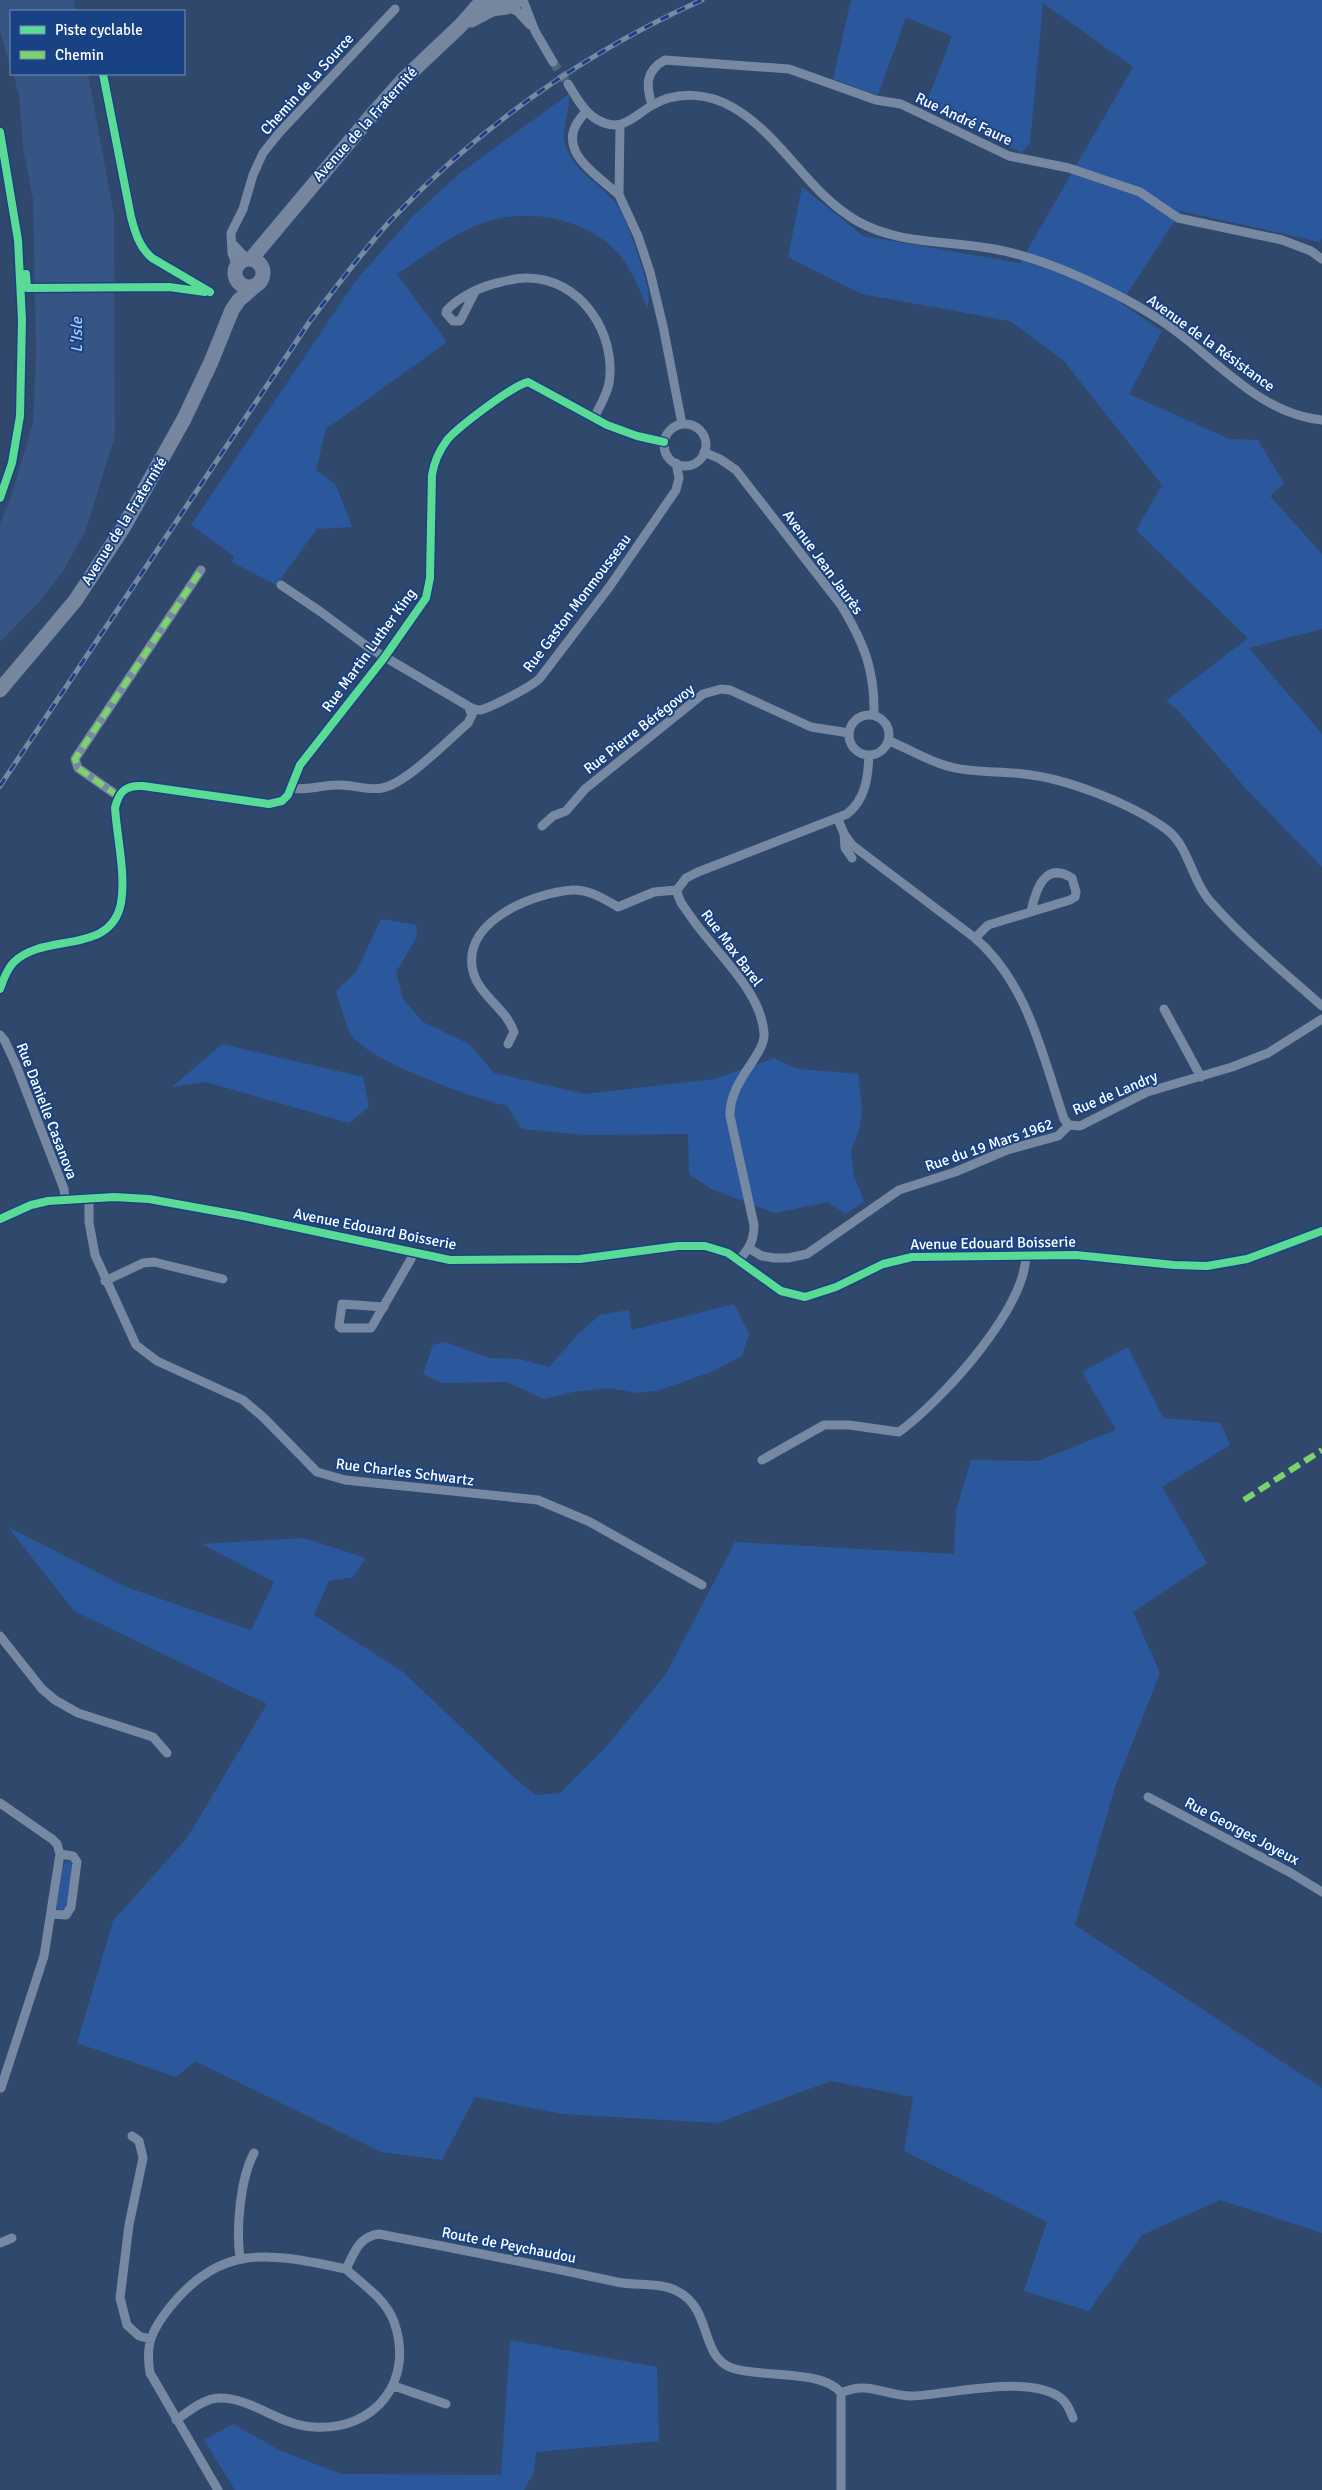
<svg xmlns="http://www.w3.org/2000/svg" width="1322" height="2490" viewBox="0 0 1322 2490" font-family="Signika,sans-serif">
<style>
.green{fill:#2b589c}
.water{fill:#365585}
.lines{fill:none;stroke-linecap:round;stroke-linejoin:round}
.minor-tunnel{stroke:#4f6382;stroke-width:9;stroke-dasharray:9 4.5;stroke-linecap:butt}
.minor{stroke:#7688a2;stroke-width:9}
.primary{stroke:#76869f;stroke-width:15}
.rail-casing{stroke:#7889a2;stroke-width:5}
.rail{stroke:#184284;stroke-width:3;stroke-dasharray:9;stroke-linecap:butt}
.quiet{stroke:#7cd36c;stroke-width:6;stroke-dasharray:12 6;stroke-linecap:butt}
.cycleway-casing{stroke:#184284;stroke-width:11}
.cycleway{stroke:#5adb95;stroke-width:8}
.labels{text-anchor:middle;stroke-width:4;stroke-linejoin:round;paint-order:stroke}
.street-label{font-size:15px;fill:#fff;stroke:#184284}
.water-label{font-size:16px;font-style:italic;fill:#a7c7f4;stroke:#184284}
</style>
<rect width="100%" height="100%" fill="#30486c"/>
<path class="green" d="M851 0H1322V238L1320 242 1181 211 1121 303 1162 331 1129 394 1229 439 1258 440 1284 483 1270 496 1322 554V629L1249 648 1322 734V867L1249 792 1177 709 1166 701 1248 638 1136 530 1162 485 1064 361 1010 321 862 294 788 257 802 187 863 236 1020 263 1133 67 1043 3 1030 143 1022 153 925 106 952 36 906 17 878 95 833 79Z
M569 94C570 111 560 132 566 147 575 172 599 183 616 203 625 213 645 274 648 289 649 295 648 302 648 308 638 288 630 264 614 249 576 213 514 206 468 229 443 241 420 259 397 274L447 342 326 429 316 470 336 485 352 527 317 529 276 585 232 562 234 556 191 525 357 279 413 216 460 173Z
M381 919 416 925 417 937 396 972 403 999 423 1022 469 1044 494 1073 585 1094 714 1079 774 1058 798 1069 858 1074 862 1109 859 1131 851 1150 854 1176 864 1201 846 1214 828 1202 775 1213 711 1189 689 1174 688 1134 585 1135 522 1129 507 1106C472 1097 375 1064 353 1037 346 1028 340 1003 336 991L356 972Z
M222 1044 363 1077 369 1107 349 1123 206 1082 172 1087Z
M734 1304 749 1334 742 1356 711 1372 660 1390 638 1393 609 1388 573 1392 544 1399 507 1382 442 1383 423 1374 433 1345 445 1342 490 1358 519 1359 549 1367 578 1334 600 1315 629 1310 632 1330Z
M1128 1347 1163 1418 1221 1423 1230 1445 1162 1487 1207 1563 1133 1612 1160 1673 1115 1787 1075 1925 1322 2088V2233L1220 2200 1142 2235 1089 2311 1024 2291 1047 2222 904 2151 913 2097 831 2081 717 2123 563 2114 475 2097 442 2160 381 2152 195 2061 176 2077 77 2043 113 1921 187 1838 267 1704 74 1611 8 1527 126 1587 251 1630 274 1582 202 1544 304 1538 366 1558 353 1577 329 1581 314 1615 403 1672 519 1782 536 1795 560 1793 605 1748 666 1674 735 1542 954 1554 956 1511 971 1460 1038 1461 1116 1430 1082 1372Z
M69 1861 73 1865 66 1908 61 1911 56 1908 63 1868 65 1862Z
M510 2340 657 2367 659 2441 536 2452 534 2472 524 2490H235L204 2440 233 2424 281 2451 342 2474 501 2475Z"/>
<path class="water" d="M0 0H74L76 11H11V70L0 30Z
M13 74H88L114 215 115 436 85 532 63 571 40 601 0 642V524L11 497 33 423 36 355 33 199 23 148 19 94Z"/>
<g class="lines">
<path class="minor-tunnel" d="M553 62 568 84"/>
<path class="minor" d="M523 0 535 31 553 62
M506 7 517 11 530 25
M568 84C575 95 582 109 592 116 599 122 611 127 621 124 632 121 641 112 651 106 677 90 709 93 734 108 783 137 808 193 857 221 899 245 948 240 994 249 1039 257 1085 278 1125 299 1143 309 1162 320 1177 332 1222 366 1263 414 1322 420
M652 105C646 86 645 71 665 60L789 69 876 100 901 104 1009 156 1069 168 1140 192 1178 218 1282 240 1311 251 1322 259
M587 111C549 147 594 172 619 195
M620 125 619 195 638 236 650 272 663 326 682 424
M232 243 247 259
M237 267 232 253 231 233 243 209 253 175 263 153 279 133 395 9
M476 290 460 321H453L446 313 447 310C460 296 482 286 501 282 509 280 519 278 527 278 581 278 617 334 609 383 607 395 599 407 594 418
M664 445a21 21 0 1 1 42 0a21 21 0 1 1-42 0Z
M704 452 720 459 736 470 841 605C864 643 875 670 874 715
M281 585 321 612 368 647 468 706C472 708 475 710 480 710 490 708 533 686 540 678L610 586 676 490 679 478 676 463
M849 735a20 20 0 1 1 40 0a20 20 0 1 1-40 0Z
M889 741C910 749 929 762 951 767 974 773 999 771 1023 774 1066 778 1132 804 1166 829 1189 846 1191 879 1209 900 1243 939 1284 972 1322 1006
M291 788C307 791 321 785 337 785 352 784 367 791 382 788 406 784 448 740 468 723L472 715 468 706
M118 796 78 768 75 759 201 570
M838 819 844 834 852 845 975 938C1028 984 1042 1054 1064 1119L1069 1125
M542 826 553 816 566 811 585 789 703 694 721 689 730 690 811 727 849 733
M844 834 845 848 852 858
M975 938 988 925 1070 900 1075 897 1076 892 1072 878C1045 861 1036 889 1031 911
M0 989C3 980 7 969 14 962 44 932 111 956 121 903 126 875 117 837 115 808 119 791 126 785 143 786L269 804 282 801 288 795 300 765 384 658 426 598 430 578 432 475C434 462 439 451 447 440 458 427 512 386 528 382L607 425 637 436 664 442
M1164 1009 1201 1077
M0 1035 5 1041 16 1065 64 1189 65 1199
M508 1044 514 1032C506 1007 475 994 472 966 466 919 535 893 572 890 589 889 604 899 618 907L654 892 677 890
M1069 1125 1080 1126 1147 1092 1232 1067 1268 1053 1322 1019
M89 1198V1222L95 1255 136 1345 157 1361 243 1400 263 1417 317 1472 345 1480 538 1500 590 1522 702 1585
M0 1219 31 1205 48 1201 114 1197 149 1199 243 1216 450 1260 580 1259 678 1246H705L728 1253 781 1291 805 1297 836 1287 883 1264 912 1257 1076 1255 1174 1265 1207 1266 1247 1259 1322 1231
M750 1249 762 1256 774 1258H788L807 1254 899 1190 955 1172 1007 1150 1058 1136 1069 1125
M738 1261C749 1249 754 1241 754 1225L730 1116C729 1080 766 1055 764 1033 761 990 714 951 691 917 685 908 678 901 677 890L686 878 698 872 847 814C866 799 868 777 869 755
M105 1281 143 1263 154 1262 223 1279
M384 1307 342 1304 339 1326 341 1328H371L411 1259 413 1252
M762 1460 824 1425H849L899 1432C942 1400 1025 1310 1026 1255
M0 1636 42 1689 55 1700 78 1713 153 1737 167 1753
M1148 1797 1291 1873 1322 1892
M0 1803 52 1839 57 1844 60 1854 44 1956 1 2088
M51 1914 66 1915 71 1907 77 1862 73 1856 60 1854
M132 2136 139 2141 143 2158 129 2225 120 2298 127 2325 139 2336 150 2339
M0 2243 12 2238
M240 2258C236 2229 240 2179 254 2153
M394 2386 446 2404
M841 2393C867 2380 885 2396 912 2396 948 2395 1033 2373 1062 2399 1068 2404 1070 2411 1073 2418
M176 2420C189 2411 204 2398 220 2398 253 2398 280 2426 314 2427 375 2431 415 2381 394 2322 386 2299 363 2285 346 2269
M218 2490 150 2373C145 2343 152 2330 170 2307 224 2241 272 2254 346 2269 355 2252 358 2237 379 2234 459 2249 538 2265 617 2282 636 2286 660 2282 677 2291 713 2309 699 2356 732 2368 760 2378 824 2369 841 2393
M841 2490V2393"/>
<path class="primary" d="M497 4 506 7 518 0
M471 20 492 9 506 7
M251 259 371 116 403 80 461 25 483 0
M235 273a14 14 0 1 1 28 0a14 14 0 1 1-28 0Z
M0 690 75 601 123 528 184 419 211 362 232 310 239 300 256 285"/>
<g class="rail-casing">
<path id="rail" d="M0 786 310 321C336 287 362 252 391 220 480 126 584 53 702 0"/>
</g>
<use href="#rail" class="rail"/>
<path class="quiet" d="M118 796 78 768 75 759 201 570
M1244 1500 1322 1450"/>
<g class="cycleway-casing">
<path id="cycleway" d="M103 74 131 217C135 232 139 247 152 258L210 292
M0 132 18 240 22 320 20 416 12 463 0 498
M26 274 27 288 169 287 205 292
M0 989C3 980 7 969 14 962 44 932 111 956 121 903 126 875 117 837 115 808 119 791 126 785 143 786L269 804 282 801 288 795 300 765 384 658 426 598 430 578 432 475C434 462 439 451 447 440 458 427 512 386 528 382L607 425 637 436 664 442
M0 1219 31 1205 48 1201 114 1197 149 1199 243 1216 450 1260 580 1259 678 1246H705L728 1253 781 1291 805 1297 836 1287 883 1264 912 1257 1076 1255 1174 1265 1207 1266 1247 1259 1322 1231"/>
</g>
<use href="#cycleway" class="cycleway"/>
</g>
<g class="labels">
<g class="street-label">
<text transform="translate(307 84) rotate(-48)" y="5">Chemin de la Source</text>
<text transform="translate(964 119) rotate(25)" y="5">Rue André Faure</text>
<text transform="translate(365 124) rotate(-48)" y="5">Avenue de la Fraternité</text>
<text transform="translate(1211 343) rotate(36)" y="5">Avenue de la Résistance</text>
<text transform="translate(124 521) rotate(-58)" y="5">Avenue de la Fraternité</text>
<text transform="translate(823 562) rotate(54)" y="5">Avenue Jean Jaurès</text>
<text transform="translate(577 603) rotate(-53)" y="5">Rue Gaston Monmousseau</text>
<text transform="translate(369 650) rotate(-54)" y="5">Rue Martin Luther King</text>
<text transform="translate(639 729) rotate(-38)" y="5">Rue Pierre Bérégovoy</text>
<text transform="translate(732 948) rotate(53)" y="5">Rue Max Barel</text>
<text transform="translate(1115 1093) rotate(-23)" y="5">Rue de Landry</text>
<text transform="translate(47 1111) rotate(69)" y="5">Rue Danielle Casanova</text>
<text transform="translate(989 1145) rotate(-19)" y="5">Rue du 19 Mars 1962</text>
<text transform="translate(375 1229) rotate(11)" y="5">Avenue Edouard Boisserie</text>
<text transform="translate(993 1243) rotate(-1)" y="5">Avenue Edouard Boisserie</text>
<text transform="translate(405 1472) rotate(7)" y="5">Rue Charles Schwartz</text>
<text transform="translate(1242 1831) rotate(28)" y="5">Rue Georges Joyeux</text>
<text transform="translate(509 2245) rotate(11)" y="5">Route de Peychaudou</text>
</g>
<g class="water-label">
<text transform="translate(76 335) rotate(-90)" y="6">L'Isle</text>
</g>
</g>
<rect x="10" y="10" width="175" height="65" fill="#184284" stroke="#748eb5"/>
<rect x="20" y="26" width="25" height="8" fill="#5adb95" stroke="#748eb5"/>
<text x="55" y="35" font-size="15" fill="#ffffff">Piste cyclable</text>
<rect x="20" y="51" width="25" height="8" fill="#7cd36c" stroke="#748eb5"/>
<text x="55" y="60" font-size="15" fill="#ffffff">Chemin</text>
</svg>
